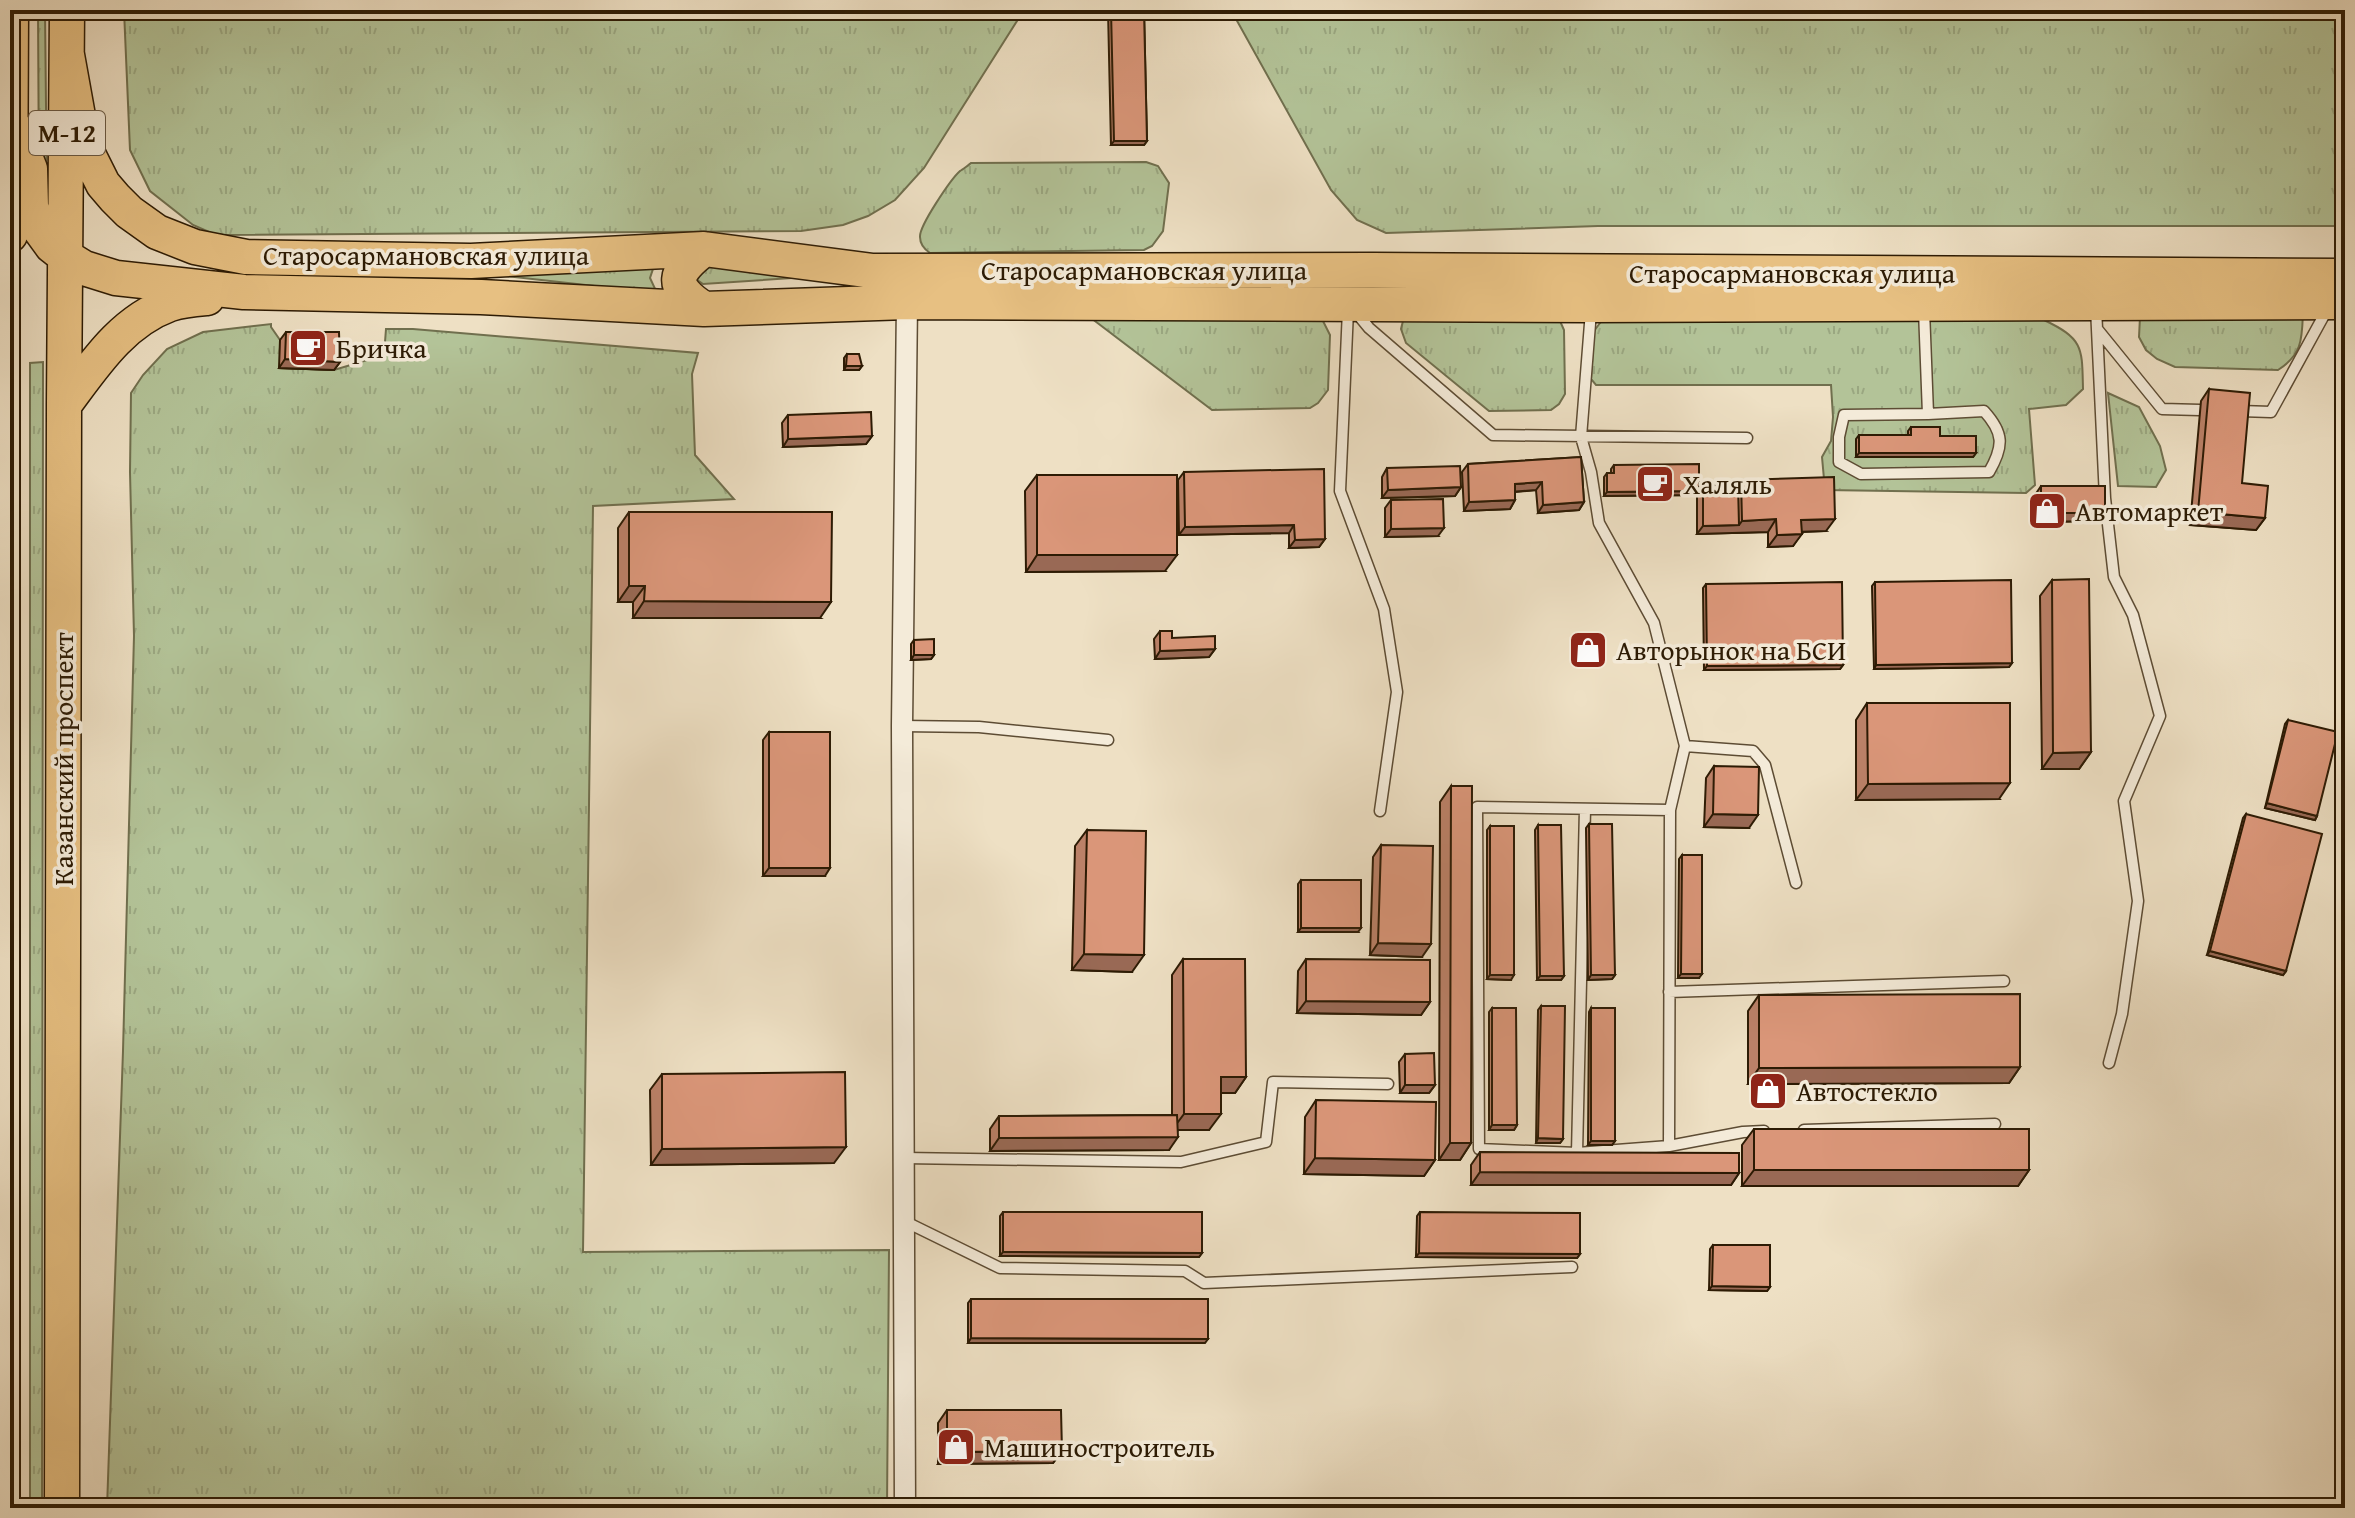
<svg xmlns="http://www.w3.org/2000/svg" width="2355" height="1518" viewBox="0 0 2355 1518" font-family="'Gentium Book Plus',serif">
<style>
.grass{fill:url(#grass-tufts);stroke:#706f4e;stroke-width:2}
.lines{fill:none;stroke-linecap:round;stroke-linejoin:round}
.lane-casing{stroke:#5d4c34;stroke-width:13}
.street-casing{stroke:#5d4c34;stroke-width:23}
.primary-casing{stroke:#2d1b04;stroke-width:37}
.lane{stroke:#f4ebd9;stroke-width:10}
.street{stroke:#f4ebd9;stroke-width:20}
.primary{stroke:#e7c082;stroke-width:34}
.wall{fill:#bb8168;stroke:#2d1b04;stroke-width:2}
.shaded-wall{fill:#996955;stroke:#2d1b04;stroke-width:2}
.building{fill:#da9679;stroke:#2d1b04;stroke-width:2}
.labels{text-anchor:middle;stroke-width:7;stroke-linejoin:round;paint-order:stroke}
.shield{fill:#f4ebd9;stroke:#695944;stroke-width:2}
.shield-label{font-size:26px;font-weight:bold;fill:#2d1b04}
.street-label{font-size:28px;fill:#2d1b04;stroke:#f4ebd9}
.poi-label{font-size:28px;fill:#2d1b04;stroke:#f4ebd9;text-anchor:start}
</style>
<defs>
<pattern id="grass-tufts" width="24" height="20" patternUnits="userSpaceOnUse" patternTransform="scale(2)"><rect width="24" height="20" fill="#b3c398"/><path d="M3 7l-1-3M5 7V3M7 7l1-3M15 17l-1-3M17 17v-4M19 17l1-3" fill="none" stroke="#9aa781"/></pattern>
</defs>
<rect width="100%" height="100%" fill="#eee0c4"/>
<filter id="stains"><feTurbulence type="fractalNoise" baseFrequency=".0025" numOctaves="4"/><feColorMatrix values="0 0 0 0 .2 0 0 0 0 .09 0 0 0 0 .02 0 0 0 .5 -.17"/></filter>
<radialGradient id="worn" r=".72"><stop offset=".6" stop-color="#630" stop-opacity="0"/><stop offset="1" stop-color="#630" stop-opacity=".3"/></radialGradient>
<path class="grass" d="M38 10H45L47 202 39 186Z
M124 10H1024L924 168 895 200 868 216 843 225 801 231 216 235 193 225 150 191 130 150Z
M1231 10H2345V226H1598L1386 233 1357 220 1331 190Z
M1146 162 1158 166 1169 183 1163 231 1152 246 1144 250 930 253C924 249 920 244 920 237 919 226 951 179 960 171 962 170 970 164 971 163Z
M702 262 852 274 703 284 693 277Z
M655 263 650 278 657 293 488 274Z
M2303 311C2302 338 2303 354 2278 370L2175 367 2157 359 2146 350 2139 337 2140 317Z
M1404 317 1560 321 1564 330 1565 394 1559 404 1551 410 1489 411 1406 343 1401 329Z
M1091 318H1314L1323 321 1330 335 1328 390 1318 403 1310 408 1212 410Z
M1603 319 2044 320C2084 339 2082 348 2083 389L2066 405 2029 409 2035 485 2026 493 1825 490 1822 457 1831 441 1833 417 1831 385H1596L1591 379 1594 331Z
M271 324V327L280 340V368L334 370 384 355 386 329H413L698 353 692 374 695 455 734 499 593 506 583 1252 889 1250 887 1508H107L123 1051 134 636 130 472 131 393 143 375 167 349 203 332Z
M43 362 42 1508H30V363Z
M2108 393 2139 407 2160 446 2166 470 2156 487 2118 486Z"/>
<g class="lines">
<g class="lane-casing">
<path id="lane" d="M2096 308 2105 498 2114 577 2133 615 2160 716 2124 801 2138 901 2122 1014 2109 1063
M1348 310 1340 491 1384 609 1397 692 1380 811
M1924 310 1928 414 1844 415 1839 437V462L1861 474 1989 472C2004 446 2004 433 1984 411L1928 414
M1355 311 1369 328 1493 435 1747 438
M1591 311 1581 437 1591 472 1599 523 1654 623 1685 746 1670 810
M2098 330 2162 409 2200 410
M2240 411 2271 412 2328 308
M902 726 979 727 1108 740
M1685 746 1753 751 1765 765 1796 883
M1669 992 2004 981
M1804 1130 1995 1124
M1669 1146 1577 1153 1479 1149 1477 807 1670 810 1669 1146 1743 1132 1764 1131
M1577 1153 1585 809
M904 1158 1181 1162 1266 1142 1273 1082 1388 1084
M904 1221 1000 1268 1185 1271 1204 1283 1572 1267"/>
</g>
<g class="street-casing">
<path id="street" d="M905 1508 902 726 907 302"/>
</g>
<g class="primary-casing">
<path id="primary" d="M67 55 83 144 103 184 115 198 129 212 157 232 195 247 246 257 471 261 704 249 873 271 1373 270 2345 276
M11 121 30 169 31 206 36 224 52 246 66 257 84 268 116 278 244 292 481 297 704 309 907 302 1591 305 2345 302
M10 235 11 10
M704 309C668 286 674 272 704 249
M64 405C94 365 121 322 170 304 182 300 195 299 207 298
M62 1508 64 405 67 10"/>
</g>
<use href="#lane" class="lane"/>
<use href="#street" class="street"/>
<use href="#primary" class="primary"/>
</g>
<path class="wall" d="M1108 10H1144L1147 141 1144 145H1111Z
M286 332 340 362 334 370 279 368 280 340Z
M847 354 862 366 859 370H844V358Z
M2209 389 2242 483 2265 518 2256 530 2190 525 2201 401Z
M788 415 872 436 866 444 783 447 782 423Z
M1911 427 1940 436 1976 453 1973 457H1856V439L1859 435H1908V431Z
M1581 457 1584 502 1579 510 1538 513 1536 490 1515 492V500L1510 509 1464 511 1462 472 1468 464Z
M1614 465 1699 491 1696 495 1604 496V477L1607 473H1611V469Z
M1387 468 1461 487 1455 496 1382 498V477Z
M1184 472 1325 539 1319 547 1289 548V533L1179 535 1178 480Z
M1037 475 1165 571 1026 572 1025 491Z
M1741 480 1826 531 1802 532 1793 546 1768 547V532L1697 534V494L1703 486 1738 484Z
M2041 486 2099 521 2036 522 2035 495Z
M1391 500 1438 536 1385 537V508Z
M629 512 820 618H633V602H618V528Z
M2052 580 2091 752 2079 769H2042L2040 596Z
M1875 582 2012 663 2009 667 1874 669 1872 586Z
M1706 584 1843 665 1840 669 1704 670 1703 588Z
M1160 631 1172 638 1215 649 1209 657 1155 659 1154 639Z
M914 640 934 655 931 659 911 660V644Z
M1867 703 1999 799 1856 800V720Z
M2288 720 2317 816 2315 820 2265 808 2285 724Z
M769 732 825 876H763V740Z
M1714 766 1749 828 1704 827 1706 778Z
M1451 786 1471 1143 1460 1160H1439L1440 802Z
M2246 814 2286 971 2283 975 2207 955 2243 818Z
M1589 824 1615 975 1612 979 1588 980 1586 828Z
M1538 825 1564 976 1561 980H1537L1535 830Z
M1490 826 1511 980 1487 979V830Z
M1087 830 1132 972 1072 970 1075 846Z
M1381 845 1422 957 1370 955 1373 857Z
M1682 855 1699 978H1678L1679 859Z
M1301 880 1358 932H1298V884Z
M1183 959 1246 1077 1235 1093H1221L1209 1130H1178L1169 1150 990 1151V1129L999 1116 1172 1115V975Z
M1306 959 1430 1002 1421 1015 1297 1013 1298 971Z
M1759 995 2020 1067 2009 1083 1748 1084V1011Z
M1541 1006 1563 1139 1560 1143H1536L1538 1010Z
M1492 1008 1517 1125 1514 1130H1489V1012Z
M1591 1008 1615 1141 1612 1145H1588L1589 1012Z
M1405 1054 1435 1085 1429 1093H1400L1399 1062Z
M662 1074 834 1163 651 1165 650 1090Z
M1316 1100 1435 1160 1424 1176 1304 1174 1305 1117Z
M1754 1129 2029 1170 2018 1186H1742V1145Z
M1480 1152 1739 1173 1731 1185H1471V1165Z
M1003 1212 1202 1253 1199 1257 1000 1256V1216Z
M1420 1212 1580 1254 1577 1258 1416 1257 1417 1216Z
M1713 1245 1770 1287 1767 1291 1709 1290 1710 1249Z
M971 1299 1205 1343H968V1303Z
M947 1410 1062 1451 1053 1463 938 1464V1423Z"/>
<path class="shaded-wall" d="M1114 141H1147L1144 145H1111Z
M285 359 340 362 334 370 279 368Z
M846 366H862L859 370H844Z
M872 436 866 444 783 447 788 439Z
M1859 453H1976L1973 457H1856Z
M1542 482 1536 490 1509 492 1515 484Z
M1461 487 1455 496 1382 498 1388 490Z
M1699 491 1696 495 1604 496 1607 492Z
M1515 500 1510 509 1464 511 1469 502Z
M1584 502 1579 510 1538 513 1543 505Z
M2198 512 2265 518 2256 530 2190 525Z
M2041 513H2105L2099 521 2036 522Z
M1776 519 1768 532 1697 534 1703 526 1739 525 1742 521Z
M1835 519 1826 531 1793 532 1801 520Z
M1294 525 1289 533 1179 535 1185 527Z
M1444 528 1438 536 1385 537 1391 529Z
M1802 534 1793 546 1768 547 1777 535Z
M1325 539 1319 547 1289 548 1295 540Z
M1037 555H1177L1165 571 1026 572Z
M629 586H645L633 602H618Z
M644 601 831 602 820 618H633Z
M1215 649 1209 657 1155 659 1160 651Z
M914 655H934L931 659 911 660Z
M2012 663 2009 667 1874 669 1876 665Z
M1843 665 1840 669 1704 670 1707 666Z
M2091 752 2079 769H2042L2053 753Z
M2010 783 1999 799 1856 800 1868 784Z
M2267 803 2317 816 2315 820 2265 808Z
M1713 814 1758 815 1749 828 1704 827Z
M769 868H830L825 876H763Z
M1301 928H1361L1358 932H1298Z
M1378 943 1431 944 1422 957 1370 955Z
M2210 951 2286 971 2283 975 2207 955Z
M1084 954 1144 955 1132 972 1072 970Z
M1681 974H1702L1699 978H1678Z
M1490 975H1514L1511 980 1487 979Z
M1591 975H1615L1612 979 1588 980Z
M1540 976H1564L1561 980H1537Z
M1306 1001 1430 1002 1421 1015 1297 1013Z
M2020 1067 2009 1083 1748 1084 1759 1068Z
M1221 1077H1246L1235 1093H1209Z
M1405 1085H1435L1429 1093H1400Z
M1184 1114H1221L1209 1130H1172Z
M1492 1125H1517L1514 1130H1489Z
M1178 1137 1169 1150 990 1151 999 1138Z
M1538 1138 1563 1139 1560 1143H1536Z
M1591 1141H1615L1612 1145H1588Z
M1450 1143H1471L1460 1160H1439Z
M846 1147 834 1163 651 1165 662 1149Z
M1315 1158 1435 1160 1424 1176 1304 1174Z
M1754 1170H2029L2018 1186H1742Z
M1480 1172 1739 1173 1731 1185H1471Z
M1003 1252 1202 1253 1199 1257 1000 1256Z
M1419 1253 1580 1254 1577 1258 1416 1257Z
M1712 1286 1770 1287 1767 1291 1709 1290Z
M971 1338 1208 1339 1205 1343H968Z
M1062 1451 1053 1463 938 1464 947 1452Z"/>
<path class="building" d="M1111 10H1144L1147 141H1114Z
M286 332H339L340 362 285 359Z
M847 354H859L862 366H846Z
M2209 389 2250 393 2242 483 2268 486 2265 518 2198 512Z
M871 412 872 436 788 439V415Z
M1911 427H1940V436H1976V453H1859V435H1911Z
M1581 457 1584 502 1543 505 1542 482 1515 484V500L1469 502 1468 464Z
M1699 464V491L1607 492V473H1614V465Z
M1460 466 1461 487 1388 490 1387 468Z
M1324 469 1325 539 1295 540 1294 525 1185 527 1184 472Z
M1037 475H1177V555H1037Z
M1834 477 1835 519 1801 520 1802 534 1777 535 1776 519 1742 521 1741 480Z
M1738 484 1739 525 1703 526V486Z
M2041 486H2105V513H2041Z
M1443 499 1444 528 1391 529V500Z
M629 512H832L831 602 644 601 645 586H629Z
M2089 579 2091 752 2053 753 2052 580Z
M2011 580 2012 663 1876 665 1875 582Z
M1842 582 1843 665 1707 666 1706 584Z
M1160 631H1172V638L1215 636V649L1160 651Z
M934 639V655H914V640Z
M1867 703H2010V783L1868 784Z
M2288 720 2338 732 2317 816 2267 803Z
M769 732H830V868H769Z
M1714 766 1759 767 1758 815 1713 814Z
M1451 786H1472L1471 1143H1450Z
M2246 814 2322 834 2286 971 2210 951Z
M1589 824H1612L1615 975H1591Z
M1538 825H1561L1564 976H1540Z
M1490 826H1514V975H1490Z
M1087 830 1146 831 1144 955 1084 954Z
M1381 845 1433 846 1431 944 1378 943Z
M1682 855H1702V974H1681Z
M1301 880H1361V928H1301Z
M1183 959H1245L1246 1077H1221V1114H1184Z
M1306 959 1430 960V1002L1306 1001Z
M2020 994V1067L1759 1068V995Z
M1541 1006H1565L1563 1139 1538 1138Z
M1492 1008H1516L1517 1125H1492Z
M1591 1008H1615V1141H1591Z
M1434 1053 1435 1085H1405V1054Z
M845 1072 846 1147 662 1149V1074Z
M1316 1100 1436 1102 1435 1160 1315 1158Z
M1177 1115 1178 1137 999 1138V1116Z
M1754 1129H2029V1170H1754Z
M1480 1152 1739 1153V1173L1480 1172Z
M1003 1212H1202V1253L1003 1252Z
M1420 1212 1580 1213V1254L1419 1253Z
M1713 1245H1770V1287L1712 1286Z
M971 1299H1208V1339L971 1338Z
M947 1410H1061L1062 1451 947 1452Z
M1196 1501V1508H1054V1502Z"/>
<defs>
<g id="cafe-square" transform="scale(2)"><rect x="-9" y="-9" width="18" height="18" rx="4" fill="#8f2418" stroke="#f4ebd9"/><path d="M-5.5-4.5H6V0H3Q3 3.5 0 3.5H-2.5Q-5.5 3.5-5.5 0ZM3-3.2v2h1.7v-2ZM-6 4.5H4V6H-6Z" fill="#fff"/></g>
<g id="shop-square" transform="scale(2)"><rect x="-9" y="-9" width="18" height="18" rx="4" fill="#8f2418" stroke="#f4ebd9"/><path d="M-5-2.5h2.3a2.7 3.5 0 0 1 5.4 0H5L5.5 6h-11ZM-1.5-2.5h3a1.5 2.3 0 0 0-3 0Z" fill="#fff"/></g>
</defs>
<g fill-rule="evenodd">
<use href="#cafe-square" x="308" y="348"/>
<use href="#cafe-square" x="1655" y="484"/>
<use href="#shop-square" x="2047" y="511"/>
<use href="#shop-square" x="1588" y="650"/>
<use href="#shop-square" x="1768" y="1091"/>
<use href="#shop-square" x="956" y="1447"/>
</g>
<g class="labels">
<rect class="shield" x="29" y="111" width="76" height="44" rx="6"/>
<g class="shield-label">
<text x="67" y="142">М-12</text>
</g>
<g class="street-label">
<text x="426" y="265">Старосармановская улица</text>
<text x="1144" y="280">Старосармановская улица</text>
<text x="1792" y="283">Старосармановская улица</text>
<text transform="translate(63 759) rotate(-90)" y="10">Казанский проспект</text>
</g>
<g class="poi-label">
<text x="336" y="358">Бричка</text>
<text x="1683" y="494">Халяль</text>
<text x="2075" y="521">Автомаркет</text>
<text x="1616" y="660">Авторынок на БСИ</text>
<text x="1796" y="1101">Автостекло</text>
<text x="984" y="1457">Машиностроитель</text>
</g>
</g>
<rect width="2355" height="1518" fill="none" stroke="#eee0c4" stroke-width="40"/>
<rect x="12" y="12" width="2331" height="1494" fill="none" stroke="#2d1b04" stroke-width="4"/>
<rect x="20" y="20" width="2315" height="1478" fill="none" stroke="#2d1b04" stroke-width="2"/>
<rect width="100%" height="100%" filter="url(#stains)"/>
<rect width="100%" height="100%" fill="url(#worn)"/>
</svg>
